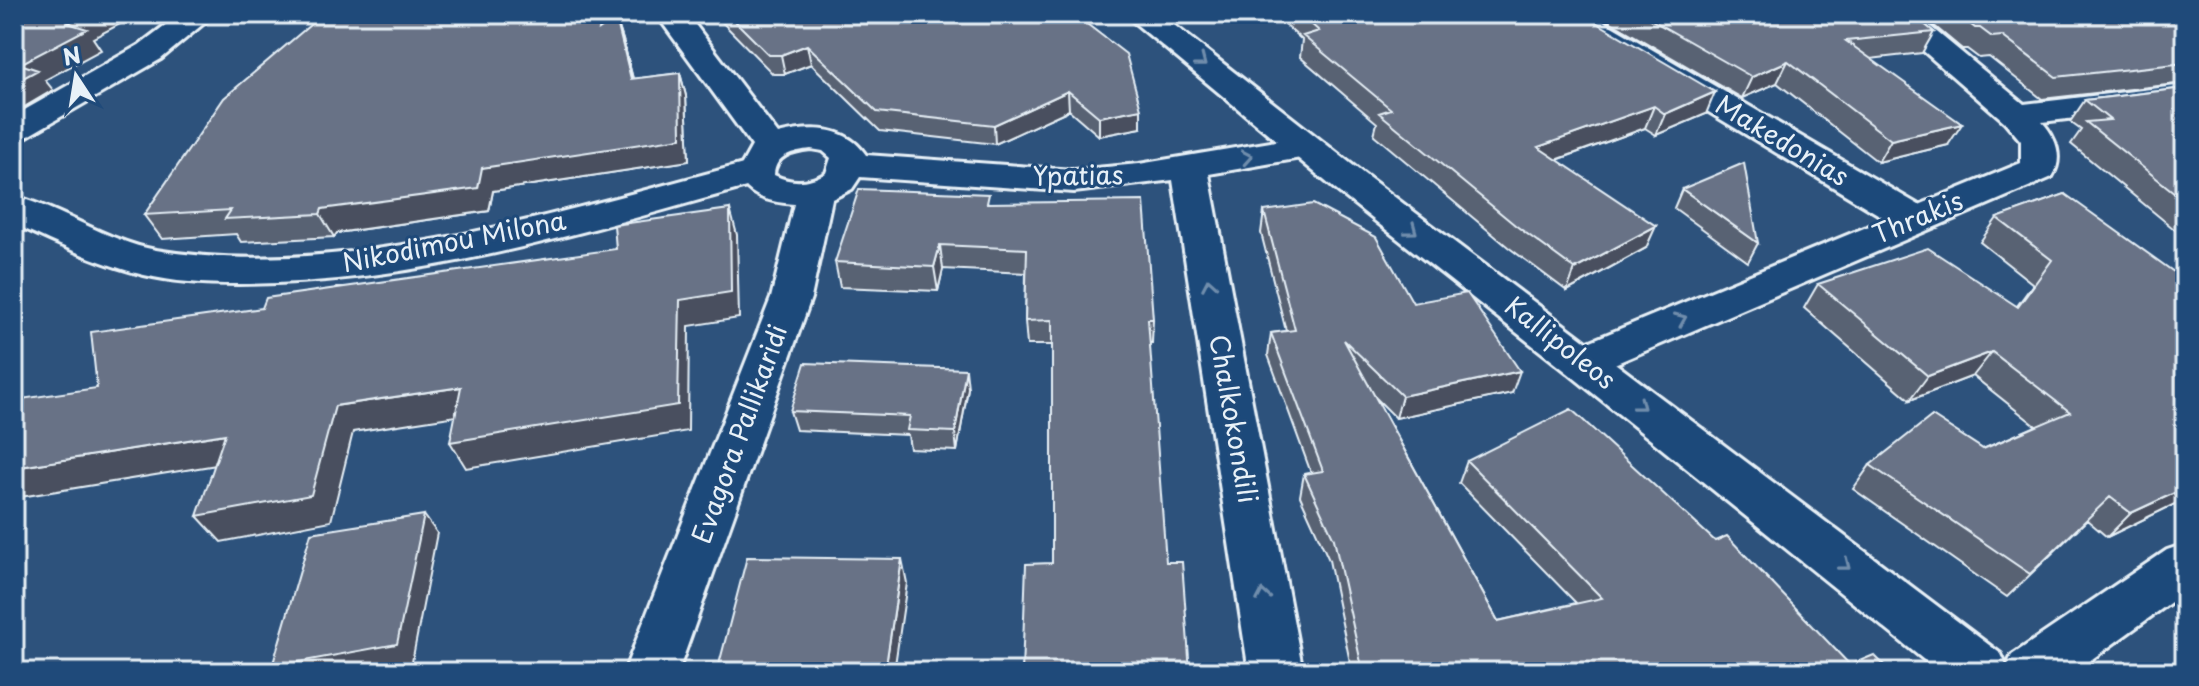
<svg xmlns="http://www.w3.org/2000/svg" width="2199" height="686" viewBox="0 0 2199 686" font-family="'Playpen Sans',sans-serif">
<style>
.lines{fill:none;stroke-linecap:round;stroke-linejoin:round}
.minor-casing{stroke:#e8f1f8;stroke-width:6}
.tertiary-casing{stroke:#e8f1f8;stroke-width:6}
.secondary-casing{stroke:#e8f1f8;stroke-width:6}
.minor{fill:#1f4a7a;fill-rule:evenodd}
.tertiary{fill:#1f4a7a;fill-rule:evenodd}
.secondary{fill:#1f4a7a;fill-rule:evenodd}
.wall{fill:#596273;stroke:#e8f1f8;stroke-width:2}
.shaded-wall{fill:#48505e;stroke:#e8f1f8;stroke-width:2}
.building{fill:#677286;stroke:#e8f1f8;stroke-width:2}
.oneway{stroke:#6f8dac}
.labels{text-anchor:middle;stroke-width:6;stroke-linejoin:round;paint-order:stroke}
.street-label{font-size:26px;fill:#e8f1f8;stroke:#1f4a7a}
</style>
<rect width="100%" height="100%" fill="#2d527c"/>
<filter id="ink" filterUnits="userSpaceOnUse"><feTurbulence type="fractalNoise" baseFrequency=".0125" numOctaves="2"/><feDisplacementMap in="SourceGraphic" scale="16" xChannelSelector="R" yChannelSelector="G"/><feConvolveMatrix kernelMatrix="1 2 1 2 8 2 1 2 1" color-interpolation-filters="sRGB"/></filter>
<g filter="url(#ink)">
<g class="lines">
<g class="minor-casing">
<path id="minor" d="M180 14H215L161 59 26 137 14 140V116L139 45Z
M656 14H687L778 134C810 126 846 125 866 155L1074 170 1139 164 1306 136 1318 139 1324 147 1318 155 1209 174 1303 672H1249L1173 180 1074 192 860 177 852 189 832 199 811 298 678 672H624L771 298 794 204C769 202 747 197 737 173L752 146ZM811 149 823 151 831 158 826 173C809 183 792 184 774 175 775 155 793 151 811 149Z
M1554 14H1591L1919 205 2021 163V141L2005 122 1881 14H1915L2024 104 2185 85V105L2042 122C2056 137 2064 158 2052 177L1584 377 1569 372 1563 361 1569 350 1886 219 1558 21Z
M2185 544V592L2074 672H2004L2012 655 2167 550Z"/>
</g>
<g class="tertiary-casing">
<path id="tertiary" d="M755 161 768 165 774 173 768 181C607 225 445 277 277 283 233 285 186 285 144 275 98 264 56 243 14 224V196C63 209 106 241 156 250 346 282 572 208 755 161Z"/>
</g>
<g class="secondary-casing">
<path id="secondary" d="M1124 14H1160L1364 174 2001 654 2009 672H1939L1568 373 1336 190Z"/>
</g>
<use href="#minor" class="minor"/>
<use href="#tertiary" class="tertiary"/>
<use href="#secondary" class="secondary"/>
</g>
<path class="wall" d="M323 14H613L612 21 616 18 623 40 633 79 680 73 686 96 689 161 493 191 489 211 337 233 334 237 241 242 236 234 162 239 144 215Z
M714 14H1074L1141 128 1099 136 1069 110 995 144 880 131 811 64 785 74H773Z
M1273 14H1582L1706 114 1656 135 1645 128 1557 160 1646 248 1567 291 1508 247 1374 135 1377 123 1300 57 1302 40Z
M1597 14H1912L1934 32 1922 53 1870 59 1948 145 1878 162 1777 83 1742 98Z
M1920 14H2185V83L2042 99 1989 57 1979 58 1967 49H1962Z
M2185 88V238L2071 144 2081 130 2070 122 2085 100Z
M1682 189 1758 243 1748 262 1674 208Z
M2065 194 2185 499 2107 537 2087 520 2007 597 1853 489 1870 465 1983 449 2036 426 1973 376 1910 400 1804 308 1818 284 2017 306 2033 284 1980 242 1997 218Z
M989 203 1153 319 1152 343H1150L1052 563V345H1027L1025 321 1026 273 943 269 938 291 840 287 835 262Z
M1264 211 1413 303 1512 393 1396 418 1376 398 1498 621 1576 603 1459 483 1467 461 1850 665 1891 672H1352L1329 560 1300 496 1304 474 1311 473 1268 355 1271 333 1286 331 1261 233Z
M968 388 957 451 910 449 908 435 796 430 790 411Z"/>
<path class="shaded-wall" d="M86 14H139L93 38 101 50 45 80 53 90 14 113V83L20 64 68 23Z
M602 14H613L606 52 599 30Z
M616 18 623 40 639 102 631 79Z
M807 45 811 64 785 74 781 55Z
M1788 61 1777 83 1742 98 1752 77Z
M680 73 686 96 689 161 493 191 489 211 337 233 334 237 320 214 322 209 482 168Z
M1068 91 1069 110 995 144 994 125Z
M1715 92 1706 114 1656 135 1665 114Z
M1654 106 1645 128 1531 169 1538 147Z
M1141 109V128L1099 136V117Z
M1962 124 1948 145 1878 162 1891 140Z
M730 209 737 235 739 318 689 326 688 431 466 468 450 442Z
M1656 226 1646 248 1567 291 1575 269Z
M940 245 943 269 938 291 934 267Z
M1992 352 1973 376 1910 400 1928 376Z
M966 369 968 388 957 451 955 432Z
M1520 371 1512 393 1396 418 1402 396Z
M461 387 476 413 353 432 331 521 221 542 197 516 335 406Z
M225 434 247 460 14 498V468Z
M2185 488V499L2107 537 2131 513Z
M424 515 437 533 412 662 359 672H277L272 667Z
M902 559 907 583 894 672H885Z"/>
<path class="building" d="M14 14H86L68 23 87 29 20 64 38 70 14 83Z
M323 14H602L599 30 616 18 631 79 680 73 681 138 482 168 478 188 322 209 320 214 225 219 231 210 144 215 224 98Z
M728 14H1074L1126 54 1141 109 1099 117 1068 91 994 125 877 112 807 45 781 55H769Z
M1300 14H1582L1715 92 1665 114 1654 106 1538 147 1656 226 1575 269 1515 225 1379 113 1391 109 1303 36 1319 31Z
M1641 14H1912L1934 32 1846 41 1962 124 1891 140 1788 61 1752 77Z
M1957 14H2185V63L2056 77 2002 36 1992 37 1980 28H1975Z
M2185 88V201L2086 122 2110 120 2085 100Z
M1744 163 1758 243 1682 189Z
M859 189 989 194 987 203 1144 201 1153 319H1148L1166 562H1182L1190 672H1022L1026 564 1052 563V320L1025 321 1027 249 940 245 934 267 835 262Z
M2065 194 2185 280V488L2131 513 2110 497 2030 574 1870 465 1932 416 1983 449 2070 412 1992 352 1928 376 1818 284 1928 248 2018 307 2052 260 1997 218Z
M1313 204 1376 237 1413 303 1467 293 1520 371 1402 396 1344 340 1498 621 1602 598 1467 461 1571 409 1715 541 1727 536 1850 665 1874 655 1891 672H1363L1334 539 1304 474 1323 471 1271 333 1295 330 1264 211Z
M730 209 731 292 680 300 678 405 450 442 461 387 335 406 311 495 197 516 225 434 14 468V400L97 388 91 332 262 308 266 298 616 249 614 225Z
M805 363 966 369 955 432 907 430 910 416 790 411Z
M424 515 397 644 272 667 311 533Z
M747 557 902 559 885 672H717Z"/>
<defs><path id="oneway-chevron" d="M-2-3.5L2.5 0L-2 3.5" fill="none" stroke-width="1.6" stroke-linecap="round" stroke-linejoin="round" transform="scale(2)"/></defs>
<g class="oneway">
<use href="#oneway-chevron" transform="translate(1201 62) rotate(38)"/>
<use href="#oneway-chevron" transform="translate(1247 157) rotate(-10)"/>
<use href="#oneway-chevron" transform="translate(1412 230) rotate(37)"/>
<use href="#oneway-chevron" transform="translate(1209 284) rotate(-100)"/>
<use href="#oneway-chevron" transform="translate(1681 319) rotate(-23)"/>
<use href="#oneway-chevron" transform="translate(1640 405) rotate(38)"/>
<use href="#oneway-chevron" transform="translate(1845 565) rotate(38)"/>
<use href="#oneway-chevron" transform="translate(1263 595) rotate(-100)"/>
</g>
</g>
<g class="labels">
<g class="street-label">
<text transform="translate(1782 141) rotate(31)" y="9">Makedonias</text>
<text transform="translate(1078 176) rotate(-1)" y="9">Ypatias</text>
<text transform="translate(1918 218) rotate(-23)" y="9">Thrakis</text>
<text transform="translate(454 242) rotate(-11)" y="9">Nikodimou Milona</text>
<text transform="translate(1560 343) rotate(38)" y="9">Kallipoleos</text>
<text transform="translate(1233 419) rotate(80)" y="9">Chalkokondili</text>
<text transform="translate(740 434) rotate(-70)" y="9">Evagora Pallikaridi</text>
</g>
</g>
<rect width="2199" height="686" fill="none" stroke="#1f4a7a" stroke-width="48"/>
<rect x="24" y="24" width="2151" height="638" fill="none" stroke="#e8f1f8" stroke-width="3" filter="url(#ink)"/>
<g transform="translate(76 76) rotate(348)" stroke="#1f4a7a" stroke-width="6" paint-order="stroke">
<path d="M0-6L14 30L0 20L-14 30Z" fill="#e8f1f8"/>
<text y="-12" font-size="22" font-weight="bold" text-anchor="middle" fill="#e8f1f8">N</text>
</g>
</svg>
